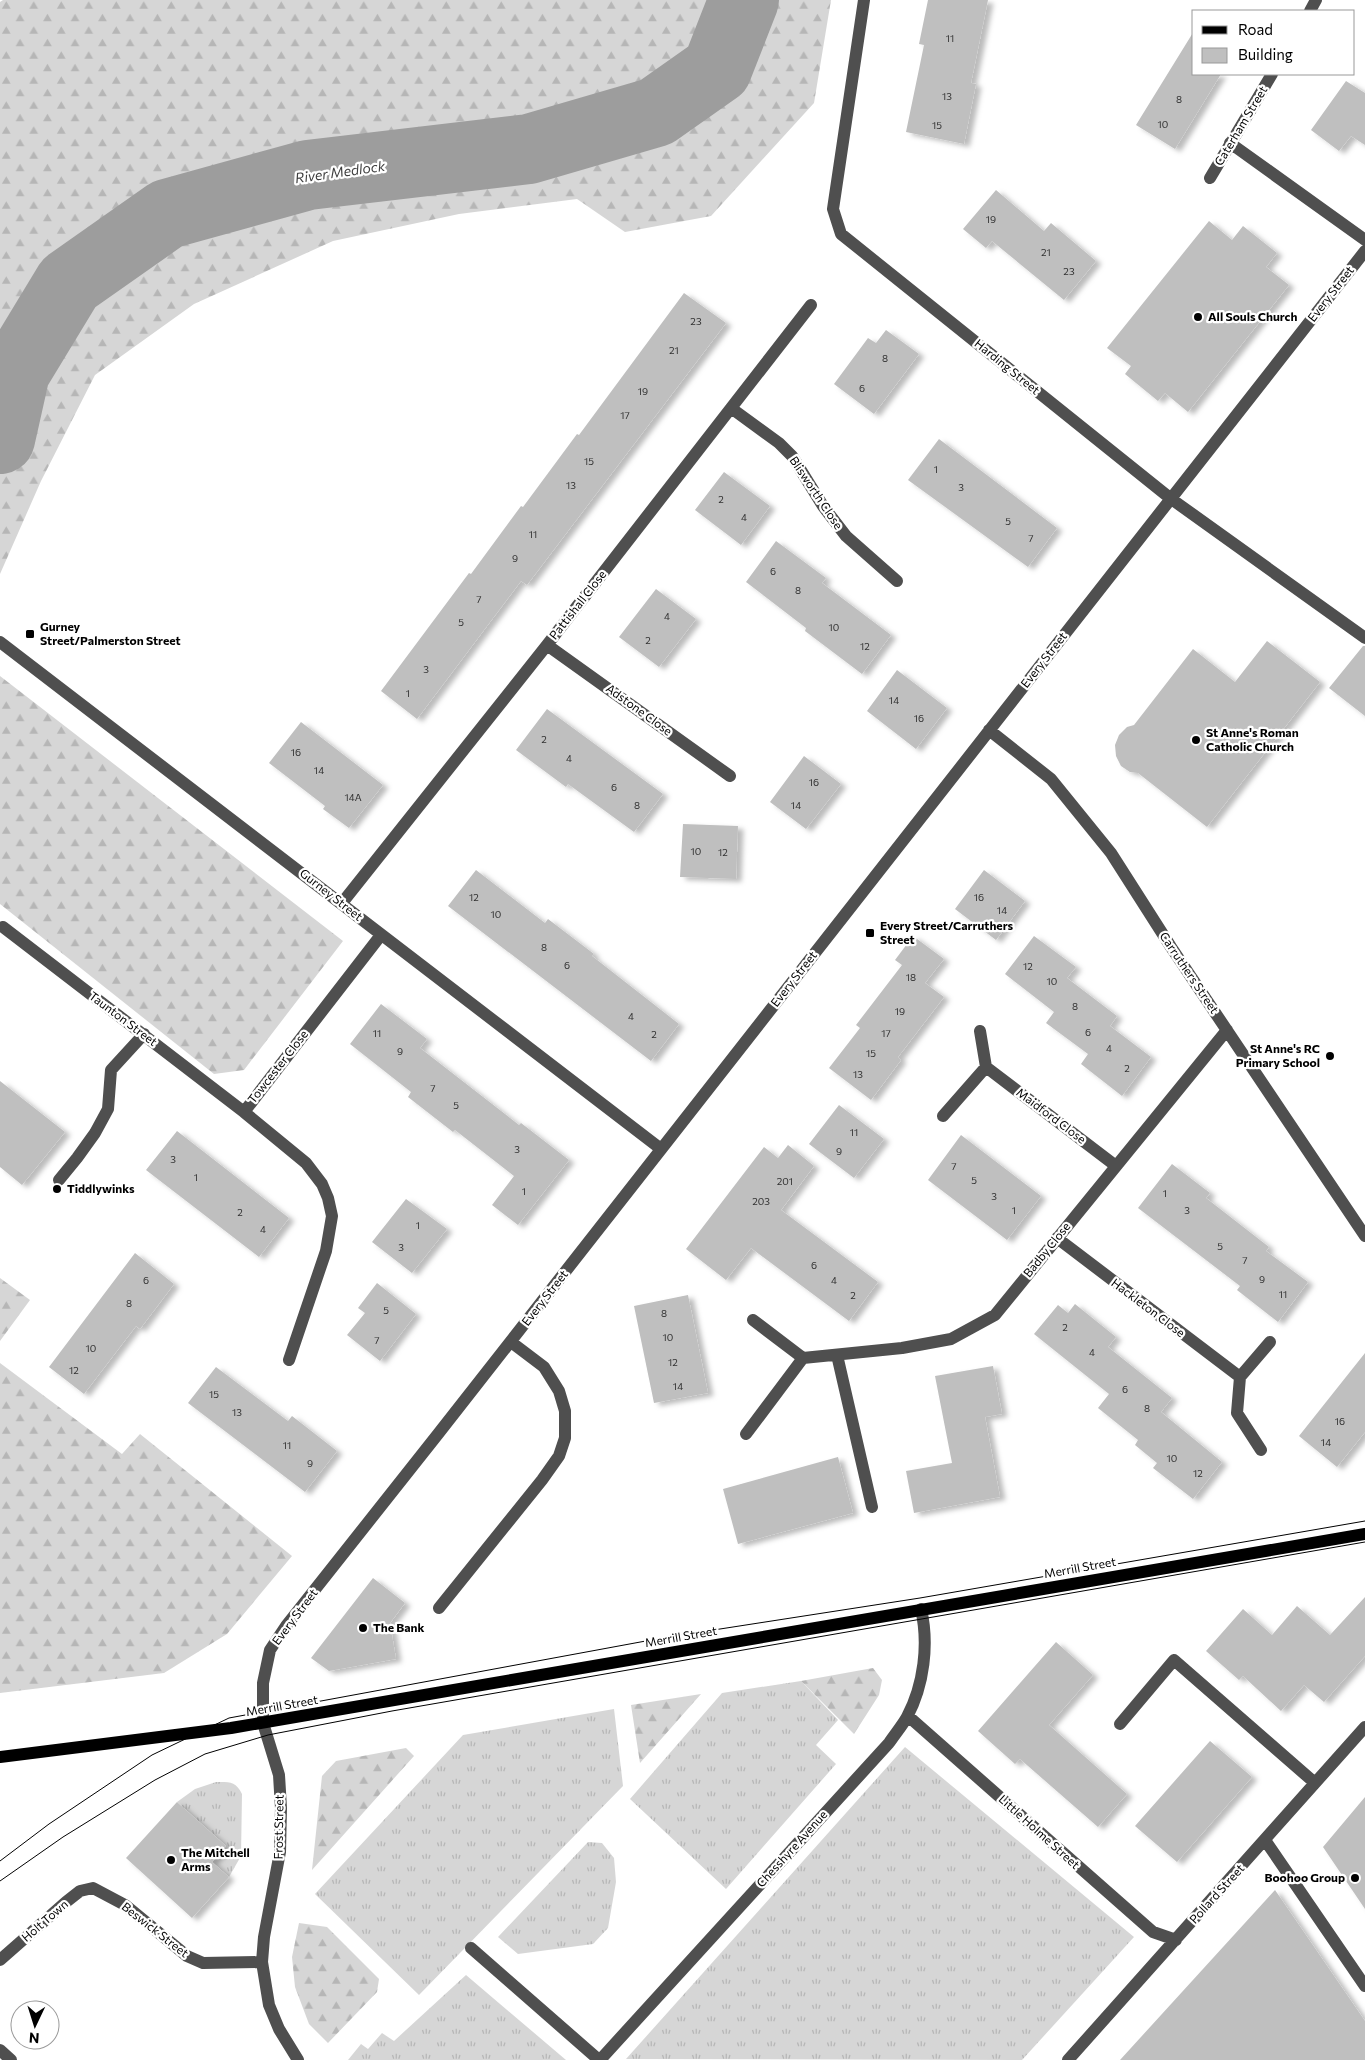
<svg xmlns="http://www.w3.org/2000/svg" width="1365" height="2060" viewBox="0 0 1365 2060" font-family="Commissioner,sans-serif">
<style>
.grass{fill:url(#grass-tufts)}
.forest{fill:url(#forest-firs)}
.lines{fill:none;stroke-linecap:round;stroke-linejoin:round}
.river{stroke:#9d9d9d;stroke-width:70}
.building{fill:#bfbfbf;filter:url(#shadow)}
.minor{stroke:#4f4f4f;stroke-width:12}
.major{stroke:#000;stroke-width:12}
.tram{stroke:#000;stroke-width:1}
.poi-dot{fill:#000;stroke:#fff;stroke-width:2}
.labels{text-anchor:middle;stroke-width:4.5;stroke-linejoin:round;paint-order:stroke}
.number-label{font-size:10px;fill:#303030}
.street-label{font-size:12px;fill:#000;stroke:#fff}
.poi-label{font-size:12px;font-weight:bold;fill:#000;stroke:#fff;text-anchor:start}
.water-label{font-size:14px;font-style:italic;fill:#3e3e3e;stroke:#fff}
</style>
<defs>
<pattern id="grass-tufts" width="24" height="20" patternUnits="userSpaceOnUse" patternTransform="scale(1.25)"><rect width="24" height="20" fill="#d6d6d6"/><path d="M3 7l-1-3M5 7V3M7 7l1-3M15 17l-1-3M17 17v-4M19 17l1-3" fill="none" stroke="#b6b6b6"/></pattern>
<pattern id="forest-firs" width="22" height="20" patternUnits="userSpaceOnUse" patternTransform="scale(1.25)"><rect width="22" height="20" fill="#d6d6d6"/><path d="M5 1l3.5 6h-7zM16 11l3.5 6h-7z" fill="#b6b6b6"/></pattern>
<filter id="shadow"><feDropShadow dx="5.5" dy="3" stdDeviation="2.5" flood-color="#0004"/></filter>
</defs>
<rect width="100%" height="100%" fill="#fff"/>
<path class="grass" d="M801 1681 838 1720 816 1745 836 1764 726 1889 630 1799 722 1693Z
M614 1709 623 1786 419 1995 315 1894 463 1735Z
M905 1747 1134 1937 1022 2060 626 2059Z
M216 1782C229 1782 236 1781 242 1794L241 1856 229 1877 212 1862 226 1846 177 1802 195 1789Z
M588 1842 602 1843 614 1858 616 1882 608 1928 593 1944 518 1954 498 1937Z
M466 1975 566 2060H348L361 2044 368 2049 382 2033 394 2041Z"/>
<path class="forest" d="M3 0H831L814 103 711 216 625 232 577 199 459 214 333 241 194 304 95 375 41 481 0 574V2Z
M0 676 343 941 244 1070 214 1074 0 904Z
M0 1278 30 1300 0 1341Z
M0 1363 122 1454 140 1434 292 1556 227 1634 164 1673 0 1693Z
M873 1668 882 1680 879 1695 854 1734 801 1681Z
M701 1694 640 1763 631 1705Z
M406 1748 414 1756 312 1870 322 1776 336 1761Z
M299 1923 327 1927 379 1979 377 1992 328 2043 309 2024 295 1987 292 1957Z"/>
<g class="lines">
<path class="river" d="M0 439 15 372 69 283 167 214 308 175 529 149 656 112 717 69 744 0"/>
</g>
<path class="building" d="M928 0H988L971 83 976 84 964 144 906 132 924 45 919 44Z
M1194 31V74H1221L1175 149 1136 125Z
M1346 81 1365 93V145L1351 136 1339 151 1311 130Z
M996 190 1044 231 1051 223 1096 261 1064 300 992 241 986 248 963 229Z
M1209 221 1232 240 1243 226 1277 253 1266 267 1289 285 1188 412 1165 393 1158 401 1125 374 1131 366 1107 348Z
M684 293 726 323 527 585 521 581 417 719 381 691 469 573 471 574 521 506 523 507 577 434 579 435Z
M886 330 919 354 874 414 834 384 868 338 876 343Z
M939 439 1057 528 1028 567 908 480Z
M724 472 770 506 741 545 695 510Z
M776 541 826 578 822 583 891 635 862 674 805 631 806 628 746 582Z
M656 589 696 619 659 667 619 637Z
M1267 641 1320 682 1207 827 1138 773 1130 772 1121 766 1116 756 1115 745 1119 735 1127 727 1134 725 1193 649 1235 682Z
M1363 646H1365V716L1329 688Z
M897 670 947 708 916 749 867 711Z
M547 709 663 794 634 832 568 784 566 787 516 750Z
M301 722 383 785 349 828 323 809 325 806 269 763Z
M804 756 841 784 806 829 770 802Z
M683 824 738 826 736 879 680 877Z
M476 870 545 923 548 919 594 954 592 956 679 1024 651 1061 448 906Z
M984 870 1025 901 996 940 955 909Z
M913 936 944 959 925 983 944 997 898 1057 901 1060 871 1100 829 1068 860 1028 856 1025 902 965 895 960Z
M1034 936 1076 967 1067 978 1117 1016 1110 1026 1151 1057 1122 1096 1081 1064 1088 1054 1046 1023 1054 1012 1005 974Z
M381 1004 427 1039 420 1048 519 1125 521 1123 569 1160 518 1225 492 1205 514 1176 455 1130 453 1132 408 1097 411 1092 350 1044Z
M0 1081 65 1132 22 1185 0 1167Z
M839 1105 884 1139 854 1178 809 1144Z
M177 1131 289 1218 259 1257 146 1170Z
M961 1135 1041 1196 1007 1240 928 1180Z
M788 1145 814 1166 781 1210 878 1282 849 1321 751 1248 726 1280 686 1249 764 1147 778 1158Z
M1172 1164 1210 1193 1206 1198 1269 1247 1266 1251 1308 1282 1278 1322 1237 1290 1240 1286 1138 1208Z
M406 1199 447 1229 412 1273 372 1242Z
M135 1253 174 1284 140 1329 136 1326 84 1394 49 1367Z
M377 1283 416 1314 380 1361 347 1335 365 1313 358 1308Z
M688 1295 708 1393 654 1403 634 1306Z
M1075 1304 1116 1337 1108 1347 1172 1398 1161 1412 1222 1462 1193 1499 1153 1468 1157 1463 1135 1445 1138 1440 1098 1408 1109 1394 1034 1334 1058 1305 1068 1313Z
M1365 1353V1432L1337 1467 1299 1436Z
M993 1366 1002 1414 985 1417 1000 1497 914 1513 906 1471 952 1463 935 1376Z
M216 1367 288 1421 292 1416 337 1451 305 1492 188 1403Z
M838 1457 853 1513 738 1544 723 1489Z
M373 1578 405 1603 390 1623 396 1659 329 1671 311 1658Z
M1365 1597V1656L1324 1702 1304 1685 1281 1711 1243 1676 1239 1680 1206 1651 1243 1609 1272 1635 1297 1606 1330 1635Z
M1056 1642 1093 1675 1049 1725 1127 1794 1098 1827 1020 1759 1015 1764 978 1731Z
M1210 1741 1252 1777 1177 1862 1135 1826Z
M1365 1797V1909L1323 1847Z
M177 1802 226 1846 212 1862 229 1877 192 1918 126 1858Z
M1275 1890 1365 2021V2060H1120Z"/>
<g class="lines">
<path class="minor" d="M864 0 833 209 841 234 1170 498 1365 638
M1310 11 1316 0
M1230 143 1365 240
M1210 178 1272 74
M731 408 779 443 792 456 823 506 846 536 897 581
M0 642 661 1149
M547 645 730 776
M989 730 1051 779 1111 853 1171 947 1365 1236
M342 903 547 645 811 305
M3 927 244 1112
M986 1067 1116 1166
M943 1116 986 1067 980 1031
M59 1180 77 1158 95 1133 108 1109 111 1070 144 1034
M1057 1238 1240 1377
M837 1355 872 1507
M803 1358 902 1348 951 1339 995 1315 1227 1030
M289 1360 326 1251 332 1216 328 1198 322 1184 306 1163 244 1112 381 935
M746 1434 803 1358 753 1320
M1261 1450 1237 1413 1240 1377 1270 1342
M439 1608 542 1480 559 1456 565 1438V1411L559 1391 544 1367 511 1342
M908 1716 1153 1932 1176 1940
M1120 1724 1174 1660 1315 1783
M1265 1840 1365 1986
M471 1948 599 2060
M0 1960 66 1902 80 1891 93 1888 125 1905 187 1956 203 1963 262 1962
M0 2050 11 2060
M298 2060 279 2029 269 2005 262 1962 264 1937 280 1852 281 1808 279 1775 263 1723V1683L270 1650 286 1626 438 1434 1365 251
M600 2060 889 1743C895 1734 902 1726 907 1717 924 1685 929 1644 921 1609
M1068 2060 1365 1727"/>
<path class="major" d="M0 1757 231 1728 1365 1534"/>
<path class="tram" d="M0 1861 49 1824 152 1755 229 1718 662 1638 920 1598 1365 1521
M0 1881 63 1837 155 1780 205 1754 268 1735 392 1711 1365 1542"/>
</g>
<g class="poi-dot">
<circle cx="1198" cy="317" r="5"/>
<rect x="25" y="629" width="10" height="10" rx="2.5"/>
<circle cx="1196" cy="740" r="5"/>
<rect x="865" y="928" width="10" height="10" rx="2.5"/>
<circle cx="1330" cy="1056" r="5"/>
<circle cx="57" cy="1189" r="5"/>
<circle cx="363" cy="1628" r="5"/>
<circle cx="171" cy="1860" r="5"/>
<circle cx="1355" cy="1878" r="5"/>
</g>
<g class="labels">
<g class="number-label">
<text x="950" y="42">11</text>
<text x="947" y="100">13</text>
<text x="1179" y="103">8</text>
<text x="1163" y="128">10</text>
<text x="937" y="129">15</text>
<text x="991" y="223">19</text>
<text x="1046" y="256">21</text>
<text x="1069" y="275">23</text>
<text x="696" y="325">23</text>
<text x="674" y="354">21</text>
<text x="885" y="362">8</text>
<text x="862" y="392">6</text>
<text x="643" y="395">19</text>
<text x="625" y="419">17</text>
<text x="589" y="465">15</text>
<text x="936" y="473">1</text>
<text x="571" y="489">13</text>
<text x="961" y="491">3</text>
<text x="721" y="503">2</text>
<text x="744" y="521">4</text>
<text x="1008" y="525">5</text>
<text x="533" y="538">11</text>
<text x="1031" y="542">7</text>
<text x="515" y="562">9</text>
<text x="773" y="575">6</text>
<text x="798" y="594">8</text>
<text x="479" y="603">7</text>
<text x="667" y="620">4</text>
<text x="461" y="626">5</text>
<text x="834" y="631">10</text>
<text x="648" y="644">2</text>
<text x="865" y="650">12</text>
<text x="426" y="673">3</text>
<text x="408" y="697">1</text>
<text x="894" y="704">14</text>
<text x="919" y="722">16</text>
<text x="544" y="743">2</text>
<text x="296" y="756">16</text>
<text x="569" y="762">4</text>
<text x="319" y="774">14</text>
<text x="814" y="786">16</text>
<text x="614" y="791">6</text>
<text x="353" y="801">14A</text>
<text x="637" y="809">8</text>
<text x="796" y="809">14</text>
<text x="696" y="855">10</text>
<text x="723" y="856">12</text>
<text x="474" y="901">12</text>
<text x="979" y="901">16</text>
<text x="1002" y="914">14</text>
<text x="496" y="918">10</text>
<text x="544" y="951">8</text>
<text x="567" y="969">6</text>
<text x="1028" y="970">12</text>
<text x="911" y="981">18</text>
<text x="1052" y="985">10</text>
<text x="1075" y="1010">8</text>
<text x="900" y="1015">19</text>
<text x="631" y="1020">4</text>
<text x="1088" y="1036">6</text>
<text x="377" y="1037">11</text>
<text x="886" y="1037">17</text>
<text x="654" y="1038">2</text>
<text x="1109" y="1052">4</text>
<text x="400" y="1055">9</text>
<text x="871" y="1057">15</text>
<text x="1127" y="1072">2</text>
<text x="858" y="1078">13</text>
<text x="433" y="1092">7</text>
<text x="456" y="1109">5</text>
<text x="854" y="1136">11</text>
<text x="517" y="1153">3</text>
<text x="839" y="1155">9</text>
<text x="173" y="1163">3</text>
<text x="954" y="1170">7</text>
<text x="196" y="1181">1</text>
<text x="974" y="1184">5</text>
<text x="785" y="1185">201</text>
<text x="524" y="1195">1</text>
<text x="1165" y="1197">1</text>
<text x="994" y="1200">3</text>
<text x="761" y="1205">203</text>
<text x="1014" y="1214">1</text>
<text x="1187" y="1214">3</text>
<text x="240" y="1216">2</text>
<text x="418" y="1229">1</text>
<text x="263" y="1233">4</text>
<text x="1220" y="1250">5</text>
<text x="401" y="1251">3</text>
<text x="1245" y="1264">7</text>
<text x="814" y="1269">6</text>
<text x="1262" y="1283">9</text>
<text x="146" y="1284">6</text>
<text x="834" y="1284">4</text>
<text x="1283" y="1298">11</text>
<text x="853" y="1299">2</text>
<text x="129" y="1307">8</text>
<text x="386" y="1314">5</text>
<text x="664" y="1317">8</text>
<text x="1065" y="1331">2</text>
<text x="668" y="1341">10</text>
<text x="377" y="1344">7</text>
<text x="91" y="1352">10</text>
<text x="1092" y="1356">4</text>
<text x="673" y="1366">12</text>
<text x="74" y="1374">12</text>
<text x="678" y="1390">14</text>
<text x="1125" y="1393">6</text>
<text x="214" y="1398">15</text>
<text x="1147" y="1412">8</text>
<text x="237" y="1416">13</text>
<text x="1340" y="1425">16</text>
<text x="1326" y="1446">14</text>
<text x="287" y="1449">11</text>
<text x="1172" y="1462">10</text>
<text x="310" y="1467">9</text>
<text x="1198" y="1477">12</text>
</g>
<g class="street-label">
<text transform="translate(1241 126) rotate(-59)" y="4">Caterham Street</text>
<text transform="translate(1331 294) rotate(-52)" y="4">Every Street</text>
<text transform="translate(1007 367) rotate(39)" y="4">Harding Street</text>
<text transform="translate(816 493) rotate(56)" y="4">Blisworth Close</text>
<text transform="translate(578 605) rotate(-52)" y="4">Pattishall Close</text>
<text transform="translate(1044 660) rotate(-52)" y="4">Every Street</text>
<text transform="translate(639 710) rotate(36)" y="4">Adstone Close</text>
<text transform="translate(331 895) rotate(38)" y="4">Gurney Street</text>
<text transform="translate(1189 973) rotate(56)" y="4">Carruthers Street</text>
<text transform="translate(794 979) rotate(-52)" y="4">Every Street</text>
<text transform="translate(123 1019) rotate(37)" y="4">Taunton Street</text>
<text transform="translate(278 1067) rotate(-52)" y="4">Towcester Close</text>
<text transform="translate(1051 1116) rotate(37)" y="4">Maidford Close</text>
<text transform="translate(1047 1250) rotate(-51)" y="4">Badby Close</text>
<text transform="translate(545 1298) rotate(-52)" y="4">Every Street</text>
<text transform="translate(1148 1308) rotate(37)" y="4">Hackleton Close</text>
<text transform="translate(1080 1568) rotate(-10)" y="4">Merrill Street</text>
<text transform="translate(295 1617) rotate(-53)" y="4">Every Street</text>
<text transform="translate(681 1637) rotate(-10)" y="4">Merrill Street</text>
<text transform="translate(282 1706) rotate(-10)" y="4">Merrill Street</text>
<text transform="translate(279 1827) rotate(-89)" y="4">Frost Street</text>
<text transform="translate(1039 1832) rotate(42)" y="4">Little Holme Street</text>
<text transform="translate(792 1849) rotate(-48)" y="4">Chesshyre Avenue</text>
<text transform="translate(1217 1894) rotate(-48)" y="4">Pollard Street</text>
<text transform="translate(45 1921) rotate(-41)" y="4">Holt Town</text>
<text transform="translate(155 1930) rotate(38)" y="4">Beswick Street</text>
</g>
<g class="poi-label">
<text x="1208" y="321">All Souls Church</text>
<text x="40" y="631">Gurney<tspan x="40" dy="14">Street/Palmerston Street</tspan></text>
<text x="1206" y="737">St Anne's Roman<tspan x="1206" dy="14">Catholic Church</tspan></text>
<text x="880" y="930">Every Street/Carruthers<tspan x="880" dy="14">Street</tspan></text>
<text x="1320" y="1053" text-anchor="end">St Anne's RC<tspan x="1320" dy="14">Primary School</tspan></text>
<text x="67" y="1193">Tiddlywinks</text>
<text x="373" y="1632">The Bank</text>
<text x="181" y="1857">The Mitchell<tspan x="181" dy="14">Arms</tspan></text>
<text x="1345" y="1882" text-anchor="end">Boohoo Group</text>
</g>
<g class="water-label">
<text transform="translate(340 172) rotate(-8)" y="5">River Medlock</text>
</g>
</g>
<rect x="1192" y="10" width="162" height="65" fill="#ffffff" stroke="#999999"/>
<rect x="1202" y="26" width="25" height="8" fill="#000000" stroke="#999999"/>
<text x="1238" y="35" font-size="15" fill="#000000">Road</text>
<rect x="1202" y="48" width="25" height="15" fill="#bfbfbf" stroke="#999999"/>
<text x="1238" y="60" font-size="15" fill="#000000">Building</text>
<g transform="translate(35 2025) rotate(184)"><circle r="24" fill="#ffffff" stroke="#999999"/>
<path d="M0-4L9 19L0 12L-9 19Z" fill="#000000"/>
<text y="-8" font-size="14" font-weight="bold" text-anchor="middle" fill="#000000">N</text>
</g>
</svg>
